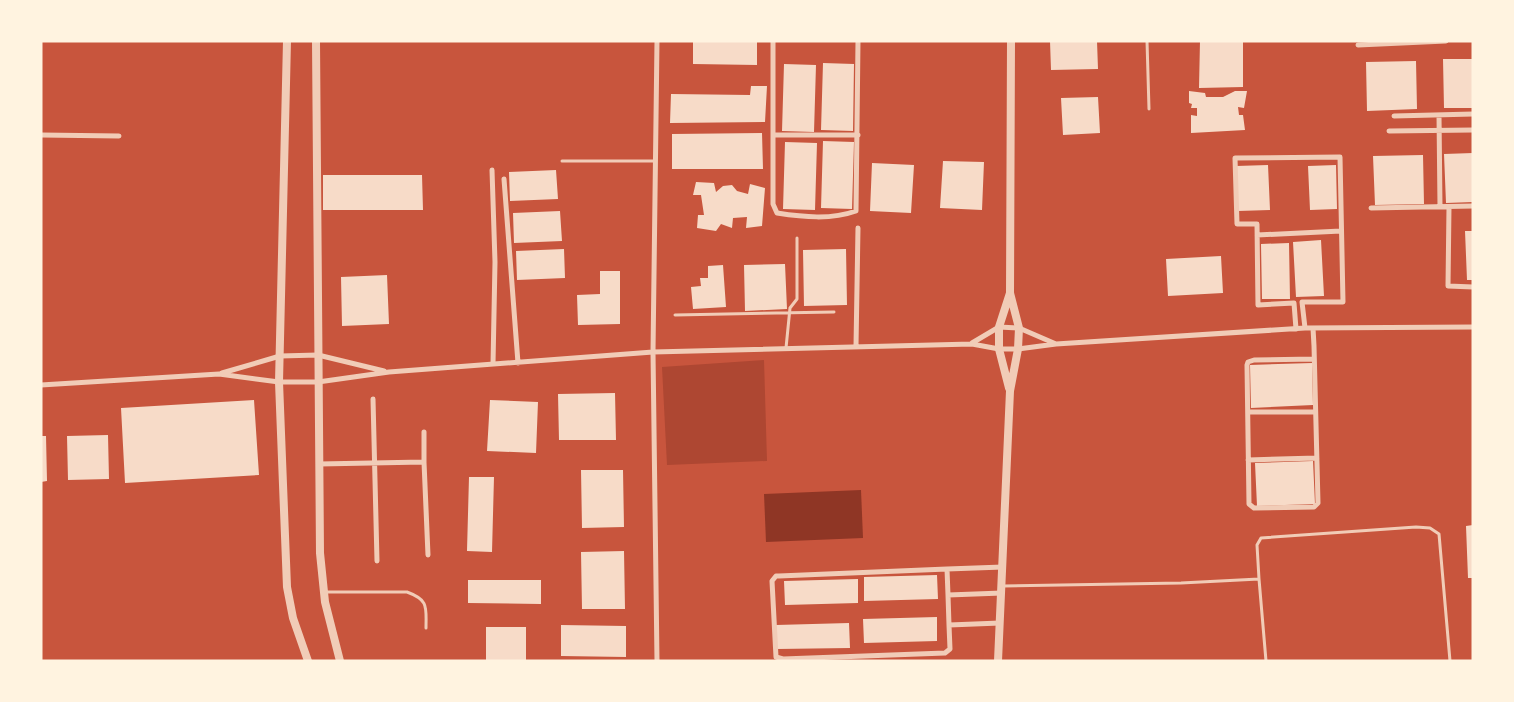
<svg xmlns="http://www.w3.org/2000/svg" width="1514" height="702" viewBox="0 0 1514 702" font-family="'IBM Plex Serif',serif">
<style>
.green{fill:#ae4732}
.water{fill:#8f3625}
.building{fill:#f7dbc8}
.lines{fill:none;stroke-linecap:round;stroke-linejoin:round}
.service{stroke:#f1ccb7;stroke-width:3}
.minor{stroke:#f1ccb7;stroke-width:5}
.tertiary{stroke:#f1ccb7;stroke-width:8}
</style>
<rect width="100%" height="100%" fill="#c8553d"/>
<path class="green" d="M764 360 767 461 667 465 662 367Z"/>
<path class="water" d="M861 490 863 538 766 542 764 494Z"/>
<path class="building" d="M693 41H757V65L693 64Z
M1050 41H1097L1098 69 1051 70Z
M1200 41H1243V87L1199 88Z
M1443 59H1473V108H1444Z
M1416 61 1417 109 1367 111 1366 62Z
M823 63 854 64 853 131 821 130Z
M784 64 816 65 814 132 782 131Z
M751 86H767L765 122 670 123 671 94 750 95Z
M1189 91 1205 93 1206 97H1223L1235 91H1247L1244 108 1238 107 1239 115H1243L1245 130 1191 133V115L1197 116V108H1191L1192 104 1189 103Z
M1098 97 1100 133 1063 135 1061 98Z
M762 133 763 169H672V134Z
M823 141 854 142 852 209 821 208Z
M785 142 817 143 815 210 783 209Z
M1473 153V202L1446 203 1444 154Z
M1423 155 1424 204 1375 205 1373 156Z
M943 161 984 162 982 210 940 208Z
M872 163 914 165 911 213 870 211Z
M1268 165 1270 210 1238 211 1236 166Z
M1336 165 1337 209 1310 210 1308 166Z
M556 170 558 199 510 201 509 172Z
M323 175H422L423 210H323Z
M696 182 714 183 716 192 723 186 732 185 737 191 748 194 750 184 765 188 762 226 746 228 747 217 733 218 732 228 721 224 716 231 697 228 698 215H704L701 195H693Z
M560 211 562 241 514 243 513 213Z
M1465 231H1473V280H1467Z
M1321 240 1324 296 1296 297 1293 242Z
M1289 243 1290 299H1262L1261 244Z
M564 249 565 278 517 280 516 251Z
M846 249 847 305 804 306 803 250Z
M1221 256 1223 293 1168 296 1166 259Z
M785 264 787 309 745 311 744 265Z
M723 265 726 307 693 309 691 287 701 286 700 278H708V266Z
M600 271H620V324L578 325 577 295 600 294Z
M387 275 389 324 342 326 341 277Z
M1312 363 1313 405 1251 408 1250 365Z
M615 393 616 440H559L558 394Z
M254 400 259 475 125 483 121 408Z
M490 400 538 402 536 453 487 451Z
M108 435 109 479 68 480 67 436Z
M41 436H46L47 481 41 482Z
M1313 461 1315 504 1257 506 1255 463Z
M581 470H623L624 527 582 528Z
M469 477H494L492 552 467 551Z
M1473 525V578H1468L1466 526Z
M624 551 625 609H582L581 552Z
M937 575 938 599 864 601V577Z
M858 579V603L785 605 784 581Z
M468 580H541V604L468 603Z
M937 617V641L864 643 863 619Z
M849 623 850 648 777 649 776 625Z
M561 625 626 626V657L561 656Z
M486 627H526V661H486Z"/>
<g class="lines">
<path class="service" d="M1147 41 1149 109
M562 161H655
M675 315 834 312
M786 348 790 308 797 299V238
M1259 579 1257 545 1261 538 1416 527 1430 528 1439 534 1450 661
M1003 586 1181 583 1259 579 1266 661
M324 592H407C429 600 426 607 426 628"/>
<path class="minor" d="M657 41 653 352 657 661
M773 41V204L777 213C803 217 831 220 856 211L858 41
M1358 45 1446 41
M1439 115 1440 207
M1394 116 1473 114
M1389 131 1473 130
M41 135 119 136
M773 135H858
M492 170 495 262 493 364
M504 179 518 363
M1449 207 1448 286 1473 287
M1371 208 1473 206
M1257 235 1341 231
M1313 328 1314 346 1318 503 1314 507 1254 508 1249 504 1247 365 1248 362 1254 360 1314 359
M1296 329 1294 303 1258 305 1257 224H1237L1235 158 1340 157 1343 302H1302L1305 328
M972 343 999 327 1019 328 1056 344
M856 346 858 228
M222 373 280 356 318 355 384 371
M41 385 219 374 279 382H318L389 372 653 352 972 344 999 349H1018L1056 344 1305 328 1473 327
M373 399 377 561
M1248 412H1315
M424 432V462
M1248 460 1317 458
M319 464 424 462 428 555
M947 569 1003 567
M948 595 949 625
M1000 623 949 625 950 649 945 653 783 659 776 657 772 581 776 576H779L947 569 948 595 1002 593"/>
<path class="tertiary" d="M287 41 279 382 287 587 293 618 308 661
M316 41 320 553 325 602 340 661
M1009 388 999 349V327L1010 293
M998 661 1010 391 1018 349 1019 328 1010 293 1011 41"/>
</g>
<rect width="1514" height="702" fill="none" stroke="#fff3e0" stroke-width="85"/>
</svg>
